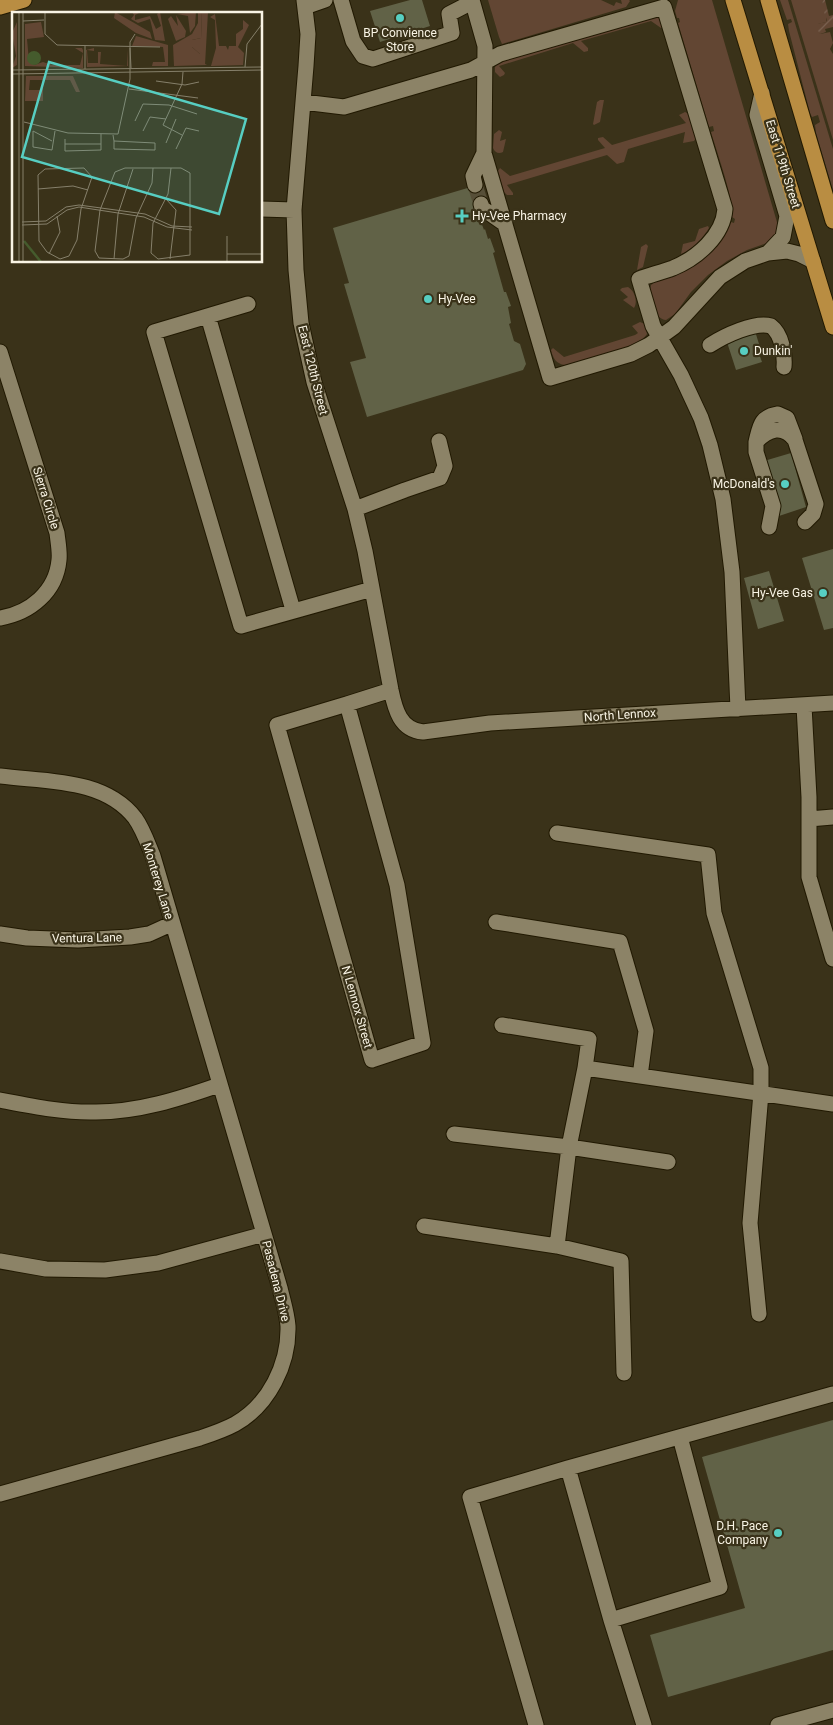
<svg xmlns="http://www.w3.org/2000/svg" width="833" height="1725" viewBox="0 0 833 1725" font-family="Roboto,sans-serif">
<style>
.green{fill:#624633}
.garden{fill:url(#garden-furrows)}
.building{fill:#616247}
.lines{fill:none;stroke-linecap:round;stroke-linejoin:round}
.minor-tunnel{stroke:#574f38;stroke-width:15;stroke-dasharray:15 8;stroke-linecap:butt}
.minor-casing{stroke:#211902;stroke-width:17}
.major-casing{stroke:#211902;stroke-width:17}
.minor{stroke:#8c8367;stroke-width:15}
.major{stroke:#b98d42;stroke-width:15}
.poi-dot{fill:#57cec2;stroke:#3a3219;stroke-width:2}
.labels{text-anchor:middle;stroke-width:4.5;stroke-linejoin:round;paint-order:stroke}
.poi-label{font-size:12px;fill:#f9f4e5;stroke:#3a3219;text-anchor:start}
.street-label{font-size:12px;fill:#f9f4e5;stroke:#3a3219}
.inset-river{fill:none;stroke:#455b2d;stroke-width:2.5}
.inset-road{fill:none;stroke:#86806b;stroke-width:1}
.view{fill:#57cec2;fill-opacity:0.15;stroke:#57cec2;stroke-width:2.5}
.inset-edge{fill:none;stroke:#f9f4e5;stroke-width:2.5}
</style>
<defs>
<pattern id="garden-furrows" width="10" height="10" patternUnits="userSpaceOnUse" patternTransform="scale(1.25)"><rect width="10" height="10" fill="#624633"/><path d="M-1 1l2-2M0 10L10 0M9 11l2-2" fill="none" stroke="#796150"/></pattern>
</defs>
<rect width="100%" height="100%" fill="#3a3219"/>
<path class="green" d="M488 0H601L614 6 616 2 622 4 621 0H629L630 1 626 7 502 44 499 37Z
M678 0H712L779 229 770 242 747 250 727 261 708 275 691 292 675 314 666 320C653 318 648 296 651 285L725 232 731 222 734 223 735 219 732 217C735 202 716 150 711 132L714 131 713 126 709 127 678 23 680 22 679 18H677L675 11Z
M780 0H788L833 149V190L816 133 815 125 820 122 818 115 812 117 810 113 789 31 788 24 792 22 791 19 787 20Z
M791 0H822C823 6 828 17 826 22L818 24 820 34 830 32 833 43 830 49 833 54V140Z
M654 15 660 19 663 27 661 28 651 21 581 41 588 48V51L584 52 573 43 499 66 505 73 504 75 500 77 495 72V67L498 62Z
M600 100H604L600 122 594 125 593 124 597 102Z
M685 112 689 114 696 138 694 141 683 143 685 132 628 149 624 162 617 164 607 155 507 185 513 193V195H507L504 192 498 171 500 168 510 176 605 148 598 140V138L603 137 612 145 686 123 679 115Z
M499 130 502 132 500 141 506 139 503 152C499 154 495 153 493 148L494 134Z
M708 226 709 228C703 238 692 250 681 254L683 244 695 241 699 229Z
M646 244 648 246 643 267 637 270 641 247Z
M628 287C635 291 638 302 634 308L623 300 628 297 620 290 622 288Z
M640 322 645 324 647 334C640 347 580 362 565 365 556 364 553 358 551 350L553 348 564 357 635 335 638 333 632 326Z"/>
<path class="garden" d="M822 0H825L829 16 833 15V27L825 29 826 32 820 34 817 29V24L826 22 827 20 824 12Z"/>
<path class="building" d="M410 0H422L430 26 380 42 370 11Z
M481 184 487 202 474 206 479 223 481 222 484 230 485 229 488 239 490 238 495 252 493 253 504 292H506L511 306 508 307 511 323 509 324 514 341 520 344 526 364 523 370 367 417 350 362 366 358 344 284 349 283 333 228Z
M755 331 759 344H757L760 351H758L762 362 736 370 726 339Z
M791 453 806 507 779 516 764 461Z
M833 549V628L824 630 802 558Z
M769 571 784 621 758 629 744 578Z
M833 1420V1650L668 1697 650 1635 745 1608 702 1457Z"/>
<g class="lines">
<path class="minor-tunnel" d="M475 185 481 204"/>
<g class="minor-casing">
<path id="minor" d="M304 0 308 34 306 66 294 210 296 270 301 323 314 382 355 509 365 551 391 690C395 709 400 730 423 732L490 723 833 703
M341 0 353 41 363 56 373 59 452 33 449 14 472 2
M472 0 485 46 484 153 550 378 631 354 649 345 674 327 720 277 745 261 768 253 787 251 799 254 813 261
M305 7 325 0
M762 93 757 115 787 216 783 237 768 253
M303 102 344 107 471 70 500 54 664 7 725 209C723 236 697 258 673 268 662 272 650 275 639 279L653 326 681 375 701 418 710 445 723 499 732 572 738 709
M475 185 473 176 484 153
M481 204 482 208 505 224
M261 209 294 210
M248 304 154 332 241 626 372 589
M208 316 293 610
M710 345C724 336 755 321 771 326 782 334 785 355 784 367
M0 352 57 533C58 542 60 552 59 560 56 592 30 613 0 618
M756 442C760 426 760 417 778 414L787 418 795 439
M355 509 405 490 440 478 445 466 439 441
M769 527 773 506 756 452V442C768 429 783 424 795 440L816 504 813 514 805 522
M347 704 277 725 372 1060 423 1043 397 885 347 704 391 690
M804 706 809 797V877L833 959
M0 776C46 782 104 778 135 818 143 829 148 844 153 856L280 1288C283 1301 287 1313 288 1326 289 1364 269 1405 235 1424 224 1430 212 1434 200 1438L0 1494
M809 819 833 817
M557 833 708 855 714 913 761 1068V1093L750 1223 759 1314
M496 922 620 942 646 1031 640 1076
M0 934 27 938 78 940 130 937 149 934 171 924
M502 1025 589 1039 585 1068
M0 1100C31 1106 64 1113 96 1112 138 1112 179 1099 219 1085
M454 1134 569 1147 668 1162
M424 1226 557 1246 621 1261 624 1373
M557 1246 569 1147 585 1068 833 1104
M0 1261 46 1269 105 1270 158 1263 264 1234
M680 1437 720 1587 611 1620 568 1468 833 1394
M611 1620 644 1725
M536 1725 470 1497 568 1468
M778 1725 833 1710"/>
</g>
<g class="major-casing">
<path id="major" d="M733 0 833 327
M768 0 833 221
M0 7 24 0"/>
</g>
<use href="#minor" class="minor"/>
<use href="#major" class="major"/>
</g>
<g class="poi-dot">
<circle cx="400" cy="18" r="5"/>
<path d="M459.5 208.5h5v5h5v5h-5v5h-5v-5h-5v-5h5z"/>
<circle cx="428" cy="299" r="5"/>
<circle cx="744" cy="351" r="5"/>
<circle cx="785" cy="484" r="5"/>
<circle cx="823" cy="593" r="5"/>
<circle cx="778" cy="1533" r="5"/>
</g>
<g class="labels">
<g class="poi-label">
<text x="400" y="37" text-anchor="middle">BP Convience<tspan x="400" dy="14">Store</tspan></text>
<text x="472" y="220">Hy-Vee Pharmacy</text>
<text x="438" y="303">Hy-Vee</text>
<text x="754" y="355">Dunkin'</text>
<text x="775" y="488" text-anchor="end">McDonald's</text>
<text x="813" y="597" text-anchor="end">Hy-Vee Gas</text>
<text x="768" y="1530" text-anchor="end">D.H. Pace<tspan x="768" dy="14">Company</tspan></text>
</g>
<g class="street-label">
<text transform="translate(783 164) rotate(73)" y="4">East 119th Street</text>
<text transform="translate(313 370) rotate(76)" y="4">East 120th Street</text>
<text transform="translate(46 498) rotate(73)" y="4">Sierra Circle</text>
<text transform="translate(620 715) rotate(-4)" y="4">North Lennox</text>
<text transform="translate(158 881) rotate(73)" y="4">Monterey Lane</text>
<text transform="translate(87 938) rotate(-1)" y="4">Ventura Lane</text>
<text transform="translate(357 1007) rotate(74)" y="4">N Lennox Street</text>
<text transform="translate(276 1281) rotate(76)" y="4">Pasadena Drive</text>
</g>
</g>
<g transform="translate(12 12)">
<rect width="250" height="250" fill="#3a3219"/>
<path d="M103 0 138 20 140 27 124 21 102 6ZM120 0H129L123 3V8L138 4 144 17 149 14 145 2 148 0 153 29 143 28 138 7 126 11 119 7 122 3ZM184 0 183 14 178 21 176 4 165 2ZM186 0H190L189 26 180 28V35L188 42V49L195 53 162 54 161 33 180 22 186 11ZM203 2 207 34H214L216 38 217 34H224V22L231 17V8L237 13 226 35 232 41 231 53 199 54 204 36 203 8 198 5ZM164 3 174 19 173 25 164 29 156 7 159 4 166 14ZM5 10V53L0 56 4 44 0 21ZM29 10 32 25 15 27 17 49 22 53 31 50 40 53H68L71 41 63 36H70L71 38V56L13 54V12ZM124 24 156 33V54H140L141 50H153L151 35 120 34ZM82 36V39L75 38 76 51H86V40H89L88 52 115 54V37L116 54 75 55 74 38ZM14 64H61L68 80H64L58 68H18L17 78H28L31 74V89H13Z" fill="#624633"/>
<path d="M190 0H196L193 53 188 52V42L180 35V28L189 26Z" fill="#624633"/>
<path d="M15 46a7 7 0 1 1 14 0a7 7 0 1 1-14 0Z" fill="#455b2d"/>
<path class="inset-river" d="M12 229 29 250"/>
<path class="inset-road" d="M7 0V250M33 0V22L45 33 148 35M11 9 32 8M73 34V57M118 36 119 56M233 55 235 32 250 12M0 58 250 55M0 62 250 58M144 69 173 73 187 70M117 77 186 86M123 109 131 92 157 93 185 102M12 110 56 121 106 122 118 67V30L123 22M131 119 138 105 154 107M101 123 102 129 143 131V138L102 137V129M170 123 151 113 170 72 171 60M53 127V139L89 138V122M40 129 21 119V135L40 138 43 119M154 131 164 107M53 132H89M164 137 174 116 187 119M72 156 80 165 69 197 65 228 57 244 48 247 35 240 27 229 26 163 33 157ZM141 156 140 171 124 206 117 244 111 247 87 246 83 239 88 198 103 160 113 156H169L178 161V243L146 247 139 241 141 211 156 182 159 156M26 177 61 174 76 178M154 187 164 198 158 247M10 210 34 209 54 195 67 193 133 202 160 214 180 215M10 213 35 212 55 198 67 195 132 205 155 215 180 218M215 224V250M37 242 48 220 45 204M215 242H250M102 247 106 202 121 157M11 250V0"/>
<path class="view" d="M37 50 234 107 207 202 10 145Z"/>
<rect width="250" height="250" class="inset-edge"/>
</g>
</svg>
